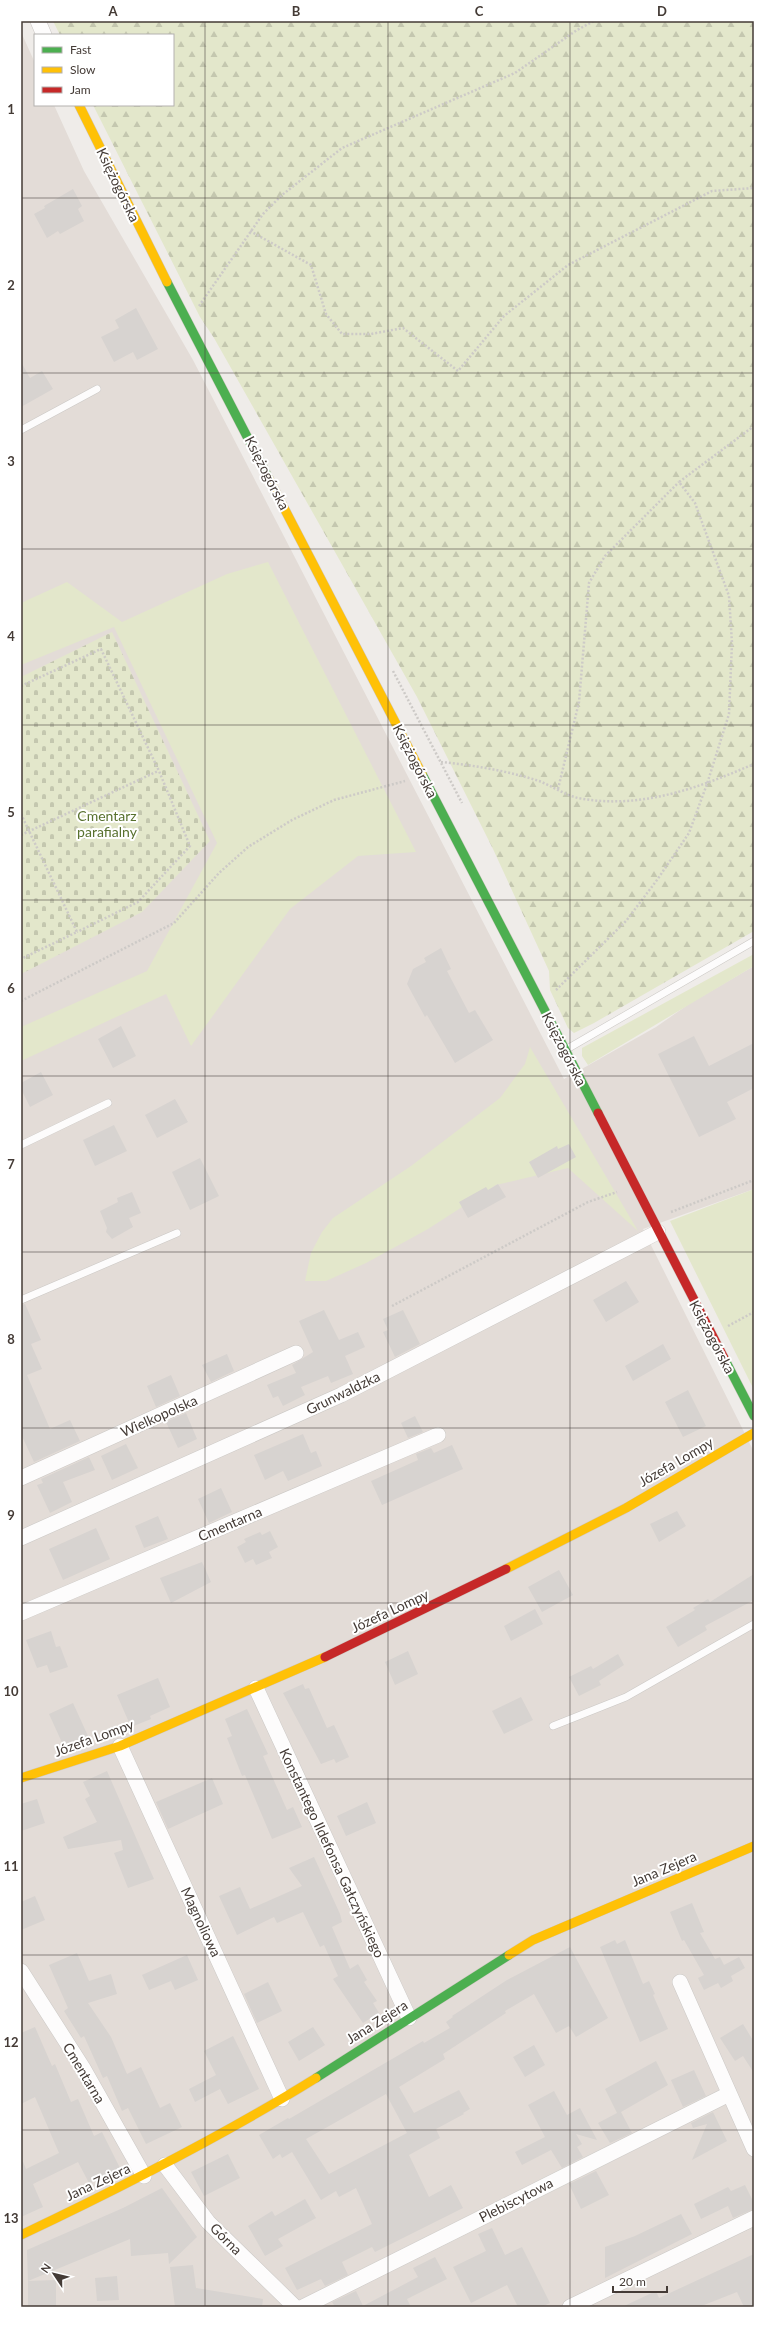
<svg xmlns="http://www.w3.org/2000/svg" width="775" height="2328" viewBox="0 0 775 2328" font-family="Lato,sans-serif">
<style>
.residential{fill:#e3dcd7}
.green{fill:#e3e7cb}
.forest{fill:url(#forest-firs)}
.cemetery{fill:url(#cemetery-stones)}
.building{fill:#d7d3d0;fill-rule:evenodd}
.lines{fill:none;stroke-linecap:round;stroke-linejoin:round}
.lane-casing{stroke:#cbc8c5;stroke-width:8}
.street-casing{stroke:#cbc8c5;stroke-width:16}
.fast-casing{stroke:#cfc8c2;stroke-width:10}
.slow-casing{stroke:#cfc8c2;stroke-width:10}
.jam-casing{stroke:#cfc8c2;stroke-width:10}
.path{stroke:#cdcac7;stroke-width:2.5;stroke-dasharray:2 2;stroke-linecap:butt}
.lane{stroke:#fdfcfc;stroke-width:7}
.street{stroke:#fdfcfc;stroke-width:15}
.fast{stroke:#4caf50;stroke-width:9}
.slow{stroke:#ffc107;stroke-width:9}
.jam{stroke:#c62828;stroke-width:9}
.grid{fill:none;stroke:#443b36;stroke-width:1;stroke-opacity:0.55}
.labels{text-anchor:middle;stroke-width:4;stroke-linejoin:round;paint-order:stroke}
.street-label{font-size:14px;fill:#443b36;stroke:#fff}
.park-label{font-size:14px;fill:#58712e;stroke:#fff}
.neatline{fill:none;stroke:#443b36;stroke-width:1.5}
.grid-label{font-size:13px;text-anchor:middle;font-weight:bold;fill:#443b36}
</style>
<defs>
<pattern id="forest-firs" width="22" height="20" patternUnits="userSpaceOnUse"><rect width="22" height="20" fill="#e3e7cb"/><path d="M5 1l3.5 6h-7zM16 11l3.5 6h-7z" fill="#c4c7af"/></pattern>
<pattern id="cemetery-stones" width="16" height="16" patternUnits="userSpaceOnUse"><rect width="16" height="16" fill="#e3e7cb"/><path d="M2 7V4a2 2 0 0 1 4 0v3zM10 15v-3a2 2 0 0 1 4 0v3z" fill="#c4c7af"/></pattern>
</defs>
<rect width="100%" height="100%" fill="#efece9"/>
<path class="residential" d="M21 32 35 63V105H54L84 171 193 360 564 1079 656 1027 689 1004 754 966V1189L643 1229 754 1452V2307H21Z"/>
<path class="green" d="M268 562 416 852 358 856 290 909 191 1046 166 994 21 1061V1027L147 971 217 843 114 627 21 665V603L67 582 122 622 227 574Z
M754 954V966L588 1065 582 1056V1048Z
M530 1047 638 1231 568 1168 496 1185 428 1229 366 1263 326 1281H305L311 1253 322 1232 333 1218 411 1166 500 1098 525 1064Z
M754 1189V1390L670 1221Z"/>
<path class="forest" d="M53 21H754V931L594 1023 574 1033 568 1028 550 990 549 971 493 849 417 697 214 338 200 317 93 105H173V35H60Z"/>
<path class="cemetery" d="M112 632 210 841 142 912 21 974V677Z"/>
<path class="building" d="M73 189 82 206 78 209 84 221 60 234 58 231 47 238 34 214 45 208 44 206Z
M136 308 158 349 137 360 133 352 114 362 101 337 119 328 115 320Z
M21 362 30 378 42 371 53 389 21 407Z
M441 948 451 969 447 971 469 1013 475 1010 493 1040 455 1063 427 1015 425 1017 407 984 413 969 426 962 424 958Z
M121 1026 136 1056 113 1068 98 1039Z
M694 1036 709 1066 754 1043V1088L727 1102 736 1119 699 1137 658 1054Z
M41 1072 53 1095 30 1107 21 1089V1083Z
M175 1099 188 1122 157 1138 145 1115Z
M114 1125 127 1151 95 1166 83 1140Z
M569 1144 576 1157 538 1178 529 1162 557 1146 558 1149Z
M200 1158 219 1196 190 1210 172 1172Z
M498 1184 506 1197 468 1218 459 1202 486 1187 488 1190Z
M132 1192 141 1213 129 1218 133 1227 112 1239 106 1232 107 1228 100 1211 118 1202 117 1198Z
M626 1281 639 1302 606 1322 593 1300Z
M25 1304 41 1340 31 1344 42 1369 27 1375 50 1429 70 1420 80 1441 34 1462 21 1434V1305Z
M324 1310 339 1340 358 1332 365 1347 345 1356 353 1374 331 1383 328 1376 301 1387 305 1395 283 1406 278 1396 273 1398 267 1385 296 1373 292 1365 313 1352 299 1321Z
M403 1310 420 1344 395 1357 383 1332 388 1330 383 1319Z
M663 1344 671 1359 633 1381 625 1366Z
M227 1354 234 1371 211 1382 202 1365Z
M171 1375 180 1396 156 1407 147 1386Z
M688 1390 706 1426 683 1437 665 1402Z
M186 1413 197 1439 178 1448 166 1422Z
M415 1416 423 1432 408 1438 401 1423Z
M303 1434 311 1453 316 1451 322 1466 288 1481 283 1471 265 1480 254 1455Z
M126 1444 138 1468 112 1480 101 1456Z
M452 1445 463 1469 382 1505 371 1481 418 1460 416 1454 431 1448 434 1453Z
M89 1457 95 1470 63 1482 72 1502 50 1513 37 1485 43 1483 41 1479Z
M221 1488 232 1512 209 1523 198 1499Z
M677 1511 686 1526 659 1542 650 1524Z
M158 1516 168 1539 144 1548 135 1526Z
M96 1528 110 1559 63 1580 49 1549Z
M270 1531 278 1547 269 1552 272 1558 256 1565 253 1559 245 1563 237 1547 246 1542 244 1539 260 1532 262 1535Z
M202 1562 211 1582 171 1603 160 1578Z
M559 1570 573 1595 542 1612 528 1587Z
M754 1574V1600L705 1626 707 1630 678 1647 666 1627 695 1610 693 1608 708 1599 710 1602Z
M535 1609 543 1624 511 1641 504 1626Z
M51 1631 56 1647 60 1646 68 1667 50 1673 47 1665 37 1668 26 1640Z
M408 1651 418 1674 395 1685 385 1662Z
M618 1654 624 1665 599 1681 601 1685 579 1696 569 1677 591 1666 593 1669Z
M158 1678 170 1707 150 1716 151 1719 131 1727 117 1695Z
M303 1684 305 1689 309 1688 327 1728 334 1725 349 1757 336 1763 334 1759 321 1764 283 1693Z
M521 1697 533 1720 504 1734 492 1711Z
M73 1703 88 1736 64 1747 49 1714Z
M247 1709 268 1754 263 1756 287 1810 293 1807 302 1827 272 1839 245 1775 242 1776 227 1738 232 1736 225 1719Z
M107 1771 154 1879 128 1888 114 1853 123 1850 121 1840 68 1849 63 1837 97 1822 85 1799 90 1796 83 1782Z
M212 1778 223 1804 168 1829 156 1802Z
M37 1799 45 1823 21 1831V1804Z
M367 1802 376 1823 346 1836 337 1816Z
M314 1857 340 1914 342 1922 332 1927 350 1969 358 1964 367 1980 364 1982 377 2001 373 2003 379 2013 363 2023 333 1979 338 1976 324 1945 320 1947 303 1912 277 1923 274 1917 237 1935 219 1896 240 1887 250 1909 302 1886 289 1868Z
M35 1896 45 1920 21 1930V1902Z
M692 1903 704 1932 700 1933 715 1959 720 1957 724 1965 739 1957 745 1968 731 1976 733 1981 721 1988 718 1983 704 1990 698 1978 704 1975 684 1940 682 1941 670 1912Z
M615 1940 617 1944 625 1940 643 1984 649 1981 655 1994 653 1995 668 2029 640 2042 600 1947Z
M570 1947 608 2018 576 2037 569 2026 556 2033 534 1994 505 2011 506 2013 443 2054 445 2059 399 2087 414 2113 459 2090 470 2109 463 2113 464 2114 436 2129 440 2138 409 2155 429 2197 451 2185 463 2208 375 2252 372 2247 342 2262 348 2275 325 2286 321 2279 297 2290 285 2268 372 2224 356 2188 339 2197 336 2191 321 2200 292 2152 282 2158 280 2154 273 2159 259 2135 288 2118 289 2119 423 2041 424 2043 450 2028 446 2022 453 2017 452 2016 507 1980ZM386 2094 407 2133 329 2174 306 2139Z
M77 1953 89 1981 111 1974 117 1994 88 2003 111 2037 127 2074 141 2067 160 2108 170 2103 182 2127 146 2144 128 2108 122 2111 107 2076 103 2078 84 2036 81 2038 64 2011 68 2008 49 1965Z
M187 1955 198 1980 175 1990 171 1981 149 1990 142 1975Z
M268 1982 282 2011 257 2023 244 1994Z
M743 2024 754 2042V2073L743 2056 735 2061 720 2038Z
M35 2027 52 2066 55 2064 71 2102 78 2099 94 2136 102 2132 120 2168 89 2183 78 2162 33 2184 43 2207 21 2217V2157L26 2169 59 2153 35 2097 21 2104V2033Z
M313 2027 325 2045 299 2061 288 2042Z
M233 2036 259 2089 228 2104 220 2089 195 2102 189 2089 216 2075 204 2051Z
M534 2045 545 2065 525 2077 513 2057Z
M656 2061 668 2085 621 2112 632 2133 610 2143 598 2123 617 2113 605 2089Z
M694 2070 706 2096 683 2107 671 2080Z
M554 2091 567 2115 580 2108 597 2140 576 2134 582 2144 577 2147 583 2157 562 2168 551 2150 522 2165 515 2152 545 2137 528 2105Z
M713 2112 727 2141 692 2160 707 2124 693 2128 691 2123Z
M228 2154 240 2178 204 2196 191 2172Z
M596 2171 609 2195 581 2209 569 2184Z
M745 2185 754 2203V2209L733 2218 728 2206 701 2219 694 2204 728 2187 731 2191Z
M162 2188 197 2237 169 2264 168 2253 131 2256 130 2239 28 2281 27 2250 123 2208Z
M305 2199 316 2218 278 2239 283 2246 265 2256 248 2226 272 2211 275 2216Z
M681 2214 692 2234 605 2278V2247L635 2236Z
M492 2228 505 2255 522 2247 550 2303 541 2307H518L507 2285 471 2303 453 2267 486 2251 478 2234Z
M754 2254V2307H744L737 2292 699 2307H622L656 2291 659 2298Z
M435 2257 447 2279 407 2299 411 2307H335L332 2302 356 2291 363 2306 418 2277 413 2268Z
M193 2265 196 2288 263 2299 262 2307H175L170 2267Z
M117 2276 119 2300 97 2301 95 2278Z
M56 2280V2306H28V2281Z"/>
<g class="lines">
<g class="lane-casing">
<path id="lane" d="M21 430 97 389
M567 1049 754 941
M21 1145 108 1103
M21 1300 177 1233
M553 1726 626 1697 754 1624"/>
</g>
<g class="street-casing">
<path id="street" d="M38 21 44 35
M21 1478 296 1353
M21 1538 341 1395 658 1232
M21 1613 438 1435
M256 1688 409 2018
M120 1746 282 2099
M21 1971 83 2068 144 2176
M680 1982 754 2149
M165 2165 208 2222 295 2307
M303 2307 729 2094
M570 2307 754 2218"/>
</g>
<g class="fast-casing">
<path id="fast" d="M167 282 269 479
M422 774 598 1113
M724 1358 754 1416
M316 2078 509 1955"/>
</g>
<g class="slow-casing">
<path id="slow" d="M79 105 167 282
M269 479 422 774
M506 1569 626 1508 754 1433
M21 1778 120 1746 325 1657
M509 1955 533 1940 754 1846
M21 2235C122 2187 221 2137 316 2078"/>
</g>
<g class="jam-casing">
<path id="jam" d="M598 1113 724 1358
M325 1657 506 1569"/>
</g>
<path class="path" d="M250 231 311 265 326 314 342 334H371L403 328 458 371 504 316 568 265 712 191 754 188
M199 306 263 214 282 195 342 148 515 73 577 30 594 21
M393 671 462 803
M21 686 101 649 159 771 190 846 138 902 77 932
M441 762C473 765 508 771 539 781 552 786 565 795 578 798 640 810 698 788 754 764
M558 789 579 702 589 583 605 556 679 482
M21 814 77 932 21 959
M21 835 158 771
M556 990 626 921 657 880 689 833 707 784 729 714 732 643 729 596 695 503 679 482 754 426
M21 1001 174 923 219 873 248 847 292 820 334 800 405 781
M671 1212 754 1180
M392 1306 588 1202 617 1192
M728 1326 754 1312"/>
<use href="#lane" class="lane"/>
<use href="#street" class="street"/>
<use href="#fast" class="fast"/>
<use href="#slow" class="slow"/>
<use href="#jam" class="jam"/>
</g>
<path class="grid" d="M205 21V2307M388 21V2307M570 21V2307M21 198H754M21 373H754M21 549H754M21 725H754M21 900H754M21 1076H754M21 1252H754M21 1428H754M21 1603H754M21 1779H754M21 1955H754M21 2130H754"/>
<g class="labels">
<g class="street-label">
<text transform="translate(118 185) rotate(64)" y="5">Księżogórska</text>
<text transform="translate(267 473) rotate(63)" y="5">Księżogórska</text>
<text transform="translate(415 761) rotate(63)" y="5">Księżogórska</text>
<text transform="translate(564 1049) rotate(63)" y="5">Księżogórska</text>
<text transform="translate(712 1337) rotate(62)" y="5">Księżogórska</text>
<text transform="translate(343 1393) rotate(-26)" y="5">Grunwaldzka</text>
<text transform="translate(159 1416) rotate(-24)" y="5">Wielkopolska</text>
<text transform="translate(676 1462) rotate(-30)" y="5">Józefa Lompy</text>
<text transform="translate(230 1524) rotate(-23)" y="5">Cmentarna</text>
<text transform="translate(390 1611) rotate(-25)" y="5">Józefa Lompy</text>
<text transform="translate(94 1738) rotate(-20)" y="5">Józefa Lompy</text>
<text transform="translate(332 1853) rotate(65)" y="5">Konstantego Ildefonsa Gałczyńskiego</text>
<text transform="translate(664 1869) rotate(-23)" y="5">Jana Zejera</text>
<text transform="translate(201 1922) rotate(65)" y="5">Magnoliowa</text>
<text transform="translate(377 2022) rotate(-32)" y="5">Jana Zejera</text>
<text transform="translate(84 2073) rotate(59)" y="5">Cmentarna</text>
<text transform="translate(98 2182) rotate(-25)" y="5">Jana Zejera</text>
<text transform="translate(516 2200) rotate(-27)" y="5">Plebiscytowa</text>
<text transform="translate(226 2239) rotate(45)" y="5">Górna</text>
</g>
<g class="park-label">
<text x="107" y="821">Cmentarz<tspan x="107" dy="16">parafialny</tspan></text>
</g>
</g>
<rect width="775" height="2328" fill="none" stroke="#ffffff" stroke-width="44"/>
<rect x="34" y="34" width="140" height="72" fill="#ffffff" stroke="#b4b1af"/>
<rect x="42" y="47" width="20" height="6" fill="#4caf50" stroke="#b4b1af"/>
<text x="70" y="54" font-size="12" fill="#443b36">Fast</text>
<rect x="42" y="67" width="20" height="6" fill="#ffc107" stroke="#b4b1af"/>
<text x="70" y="74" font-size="12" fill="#443b36">Slow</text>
<rect x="42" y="87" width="20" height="6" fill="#c62828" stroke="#b4b1af"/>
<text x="70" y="94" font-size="12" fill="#443b36">Jam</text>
<g transform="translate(54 2274) rotate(305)" stroke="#ffffff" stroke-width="3" paint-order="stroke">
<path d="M0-3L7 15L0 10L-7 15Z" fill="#443b36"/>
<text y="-6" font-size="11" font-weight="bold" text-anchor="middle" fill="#443b36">N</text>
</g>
<path d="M613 2286v6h54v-6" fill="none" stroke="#443b36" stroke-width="2"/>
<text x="619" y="2286" font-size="12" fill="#443b36" stroke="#ffffff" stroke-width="3" paint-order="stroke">20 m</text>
<rect x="22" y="22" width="731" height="2284" class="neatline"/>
<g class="grid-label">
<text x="113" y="16">A</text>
<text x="296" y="16">B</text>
<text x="479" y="16">C</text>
<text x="662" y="16">D</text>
<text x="11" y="114">1</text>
<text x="11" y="290">2</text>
<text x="11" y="466">3</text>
<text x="11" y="641">4</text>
<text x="11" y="817">5</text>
<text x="11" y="993">6</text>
<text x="11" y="1169">7</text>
<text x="11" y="1344">8</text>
<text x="11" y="1520">9</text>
<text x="11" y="1696">10</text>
<text x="11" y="1871">11</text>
<text x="11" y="2047">12</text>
<text x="11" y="2223">13</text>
</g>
</svg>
